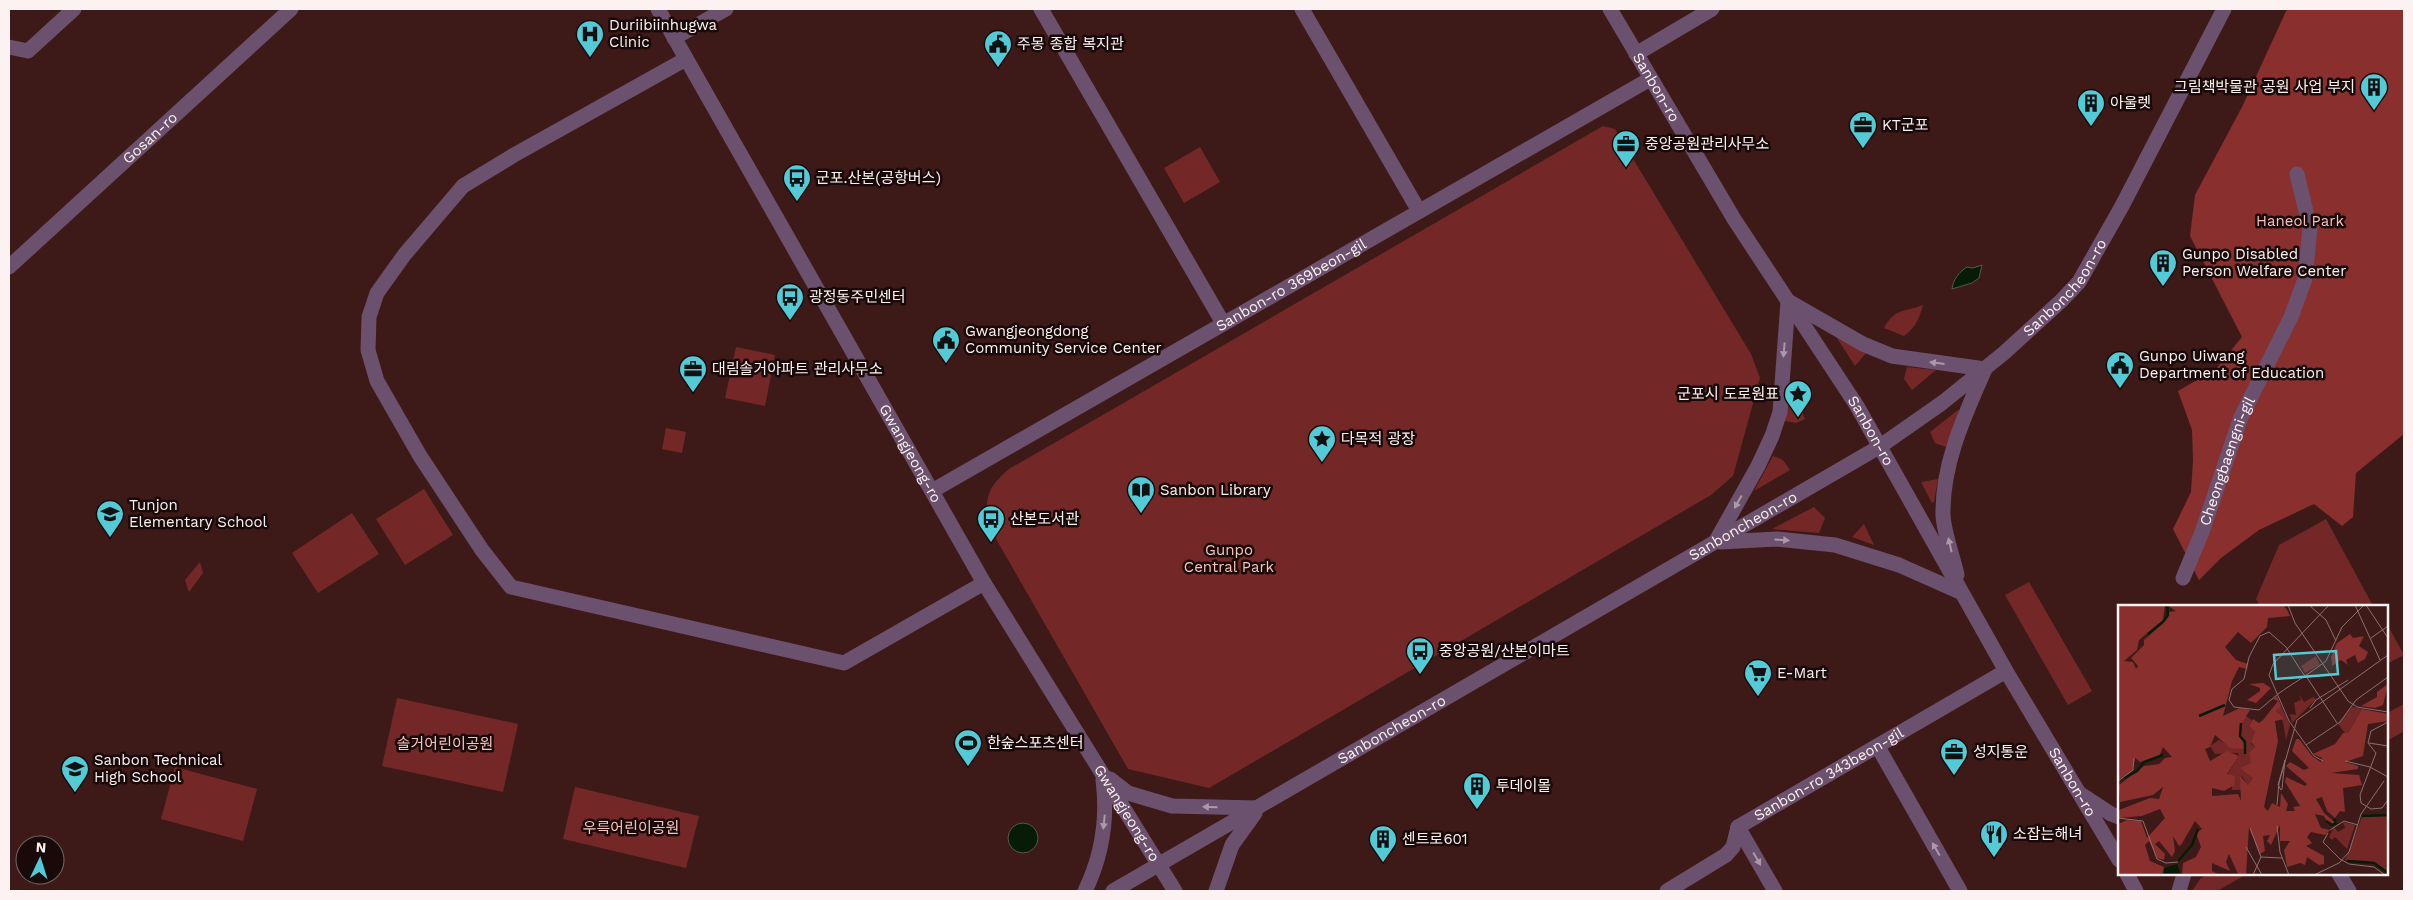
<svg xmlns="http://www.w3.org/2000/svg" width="2413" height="900" viewBox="0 0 2413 900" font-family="'Work Sans','Noto Sans KR',sans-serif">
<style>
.green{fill:#732827}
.forest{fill:#892f2e}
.water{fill:#061c07;stroke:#505c4d}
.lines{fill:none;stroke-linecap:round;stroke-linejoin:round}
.minor{stroke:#6b516d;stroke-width:15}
.oneway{fill:#ac99a8}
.labels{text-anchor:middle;stroke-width:5;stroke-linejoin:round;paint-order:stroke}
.poi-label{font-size:15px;fill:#fcf2f1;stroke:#190a09;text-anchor:start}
.street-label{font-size:15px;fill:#fcf2f1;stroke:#190a09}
.park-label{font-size:15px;fill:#f8c3bf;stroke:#190a09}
.inset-river{fill:none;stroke:#061c07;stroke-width:2.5}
.inset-road{fill:none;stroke:#89706f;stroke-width:1}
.view{fill:#52cbd7;fill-opacity:0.15;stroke:#52cbd7;stroke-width:2.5}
.inset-edge{fill:none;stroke:#fcf2f1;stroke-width:2.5}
</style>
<rect width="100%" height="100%" fill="#3d1a18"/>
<path class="green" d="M1603 126 1615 129 1751 354 1760 378 1733 476 1711 495 1209 788 1128 769 988 525C985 497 987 488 1009 469Z
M1200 147 1220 182 1184 203 1164 168Z
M1923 305C1919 319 1916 327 1904 336L1884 328C1896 307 1903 313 1923 305Z
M1837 336 1867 352 1855 366 1837 338Z
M736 347 775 355 765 406 725 398Z
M1907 367 1936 370 1912 390 1904 379Z
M1789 383 1805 419 1796 423 1785 421Z
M1958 410 1960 412 1946 447 1935 443 1930 432Z
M666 428 686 432 682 453 662 449Z
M1773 456 1783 460 1790 470 1754 491Z
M1938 479 1934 502 1932 503 1921 482Z
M424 489 453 535 405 565 376 519Z
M1814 507 1825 518 1819 533 1772 529Z
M352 513 379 554 318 593 292 553Z
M2326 519 2373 606H2260L2256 599 2279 545Z
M1864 524 1874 545 1852 537Z
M200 562 203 573 189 592 185 580Z
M2029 582 2092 691 2068 705 2005 595Z
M2387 624 2404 655 2387 664Z
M397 698 518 724 503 792 382 766Z
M2404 704V731L2387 741V713Z
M175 767 257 789 243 841 161 819Z
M575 787 699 816 686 868 563 839Z
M2209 874H2247L2217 891H2192L2200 879Z"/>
<path class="forest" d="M2287 9H2404V434L2356 473 2353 517 2342 526 2314 504 2259 530 2221 558 2199 580 2173 529 2191 492 2193 460 2192 430 2178 391 2216 369 2242 337 2190 236 2195 195 2242 107Z"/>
<path class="water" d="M1982 265 1979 278 1972 283 1952 289C1953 280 1959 272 1967 267L1973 268Z
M1008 838a15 15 0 1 1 30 0a15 15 0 1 1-30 0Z"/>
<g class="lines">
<g class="minor">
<path id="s1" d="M658 9 984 583 1175 891"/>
<path d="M1041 9 1223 323"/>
<path d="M1302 9 1419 211"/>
<path id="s2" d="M1610 9 1734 219 1857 406 2006 671 2119 860"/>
<path d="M674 38 726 9"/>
<path d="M9 47 28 51 74 9"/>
<path d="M1636 54 1712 9"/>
<path d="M686 59 514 155 463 186 405 254 377 293 369 317 368 350 377 381 420 456 482 550 511 587 844 663 984 583"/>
<path id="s3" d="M9 267 291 9"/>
<path id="s4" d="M932 491 1650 79"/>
<path d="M1716 541 1758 466 1772 436 1780 412 1788 301 1863 344 1892 356 1985 369C1965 415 1942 463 1943 515 1944 534 1953 556 1957 575"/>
<path d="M1720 542 1777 539 1835 545 1899 565 1962 593"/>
<path id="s5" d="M2183 578 2202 532 2241 417 2291 317 2305 279 2310 228 2297 174"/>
<path d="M1878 747 1960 891"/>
<path d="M1110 779 1128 793 1172 806 1257 808"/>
<path d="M2082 795 2111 814 2119 817"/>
<path id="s6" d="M1738 827 2006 671"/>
<path d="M1738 827 1775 891"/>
<path d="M2127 874 2136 891"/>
<path d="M2339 874 2349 891"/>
<path d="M1085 891C1102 856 1108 819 1103 780"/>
<path id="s7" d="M1113 891 1836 472 1879 447 1942 403 2004 353 2061 301 2079 282 2122 206 2224 9"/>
<path d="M1216 891 1232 845 1255 813"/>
<path d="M1667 891 1726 855 1733 847 1738 827"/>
<path d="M2179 891 2184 874"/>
</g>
</g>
<defs><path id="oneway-solid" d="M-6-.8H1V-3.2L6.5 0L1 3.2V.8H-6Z" transform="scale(1.25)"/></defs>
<g class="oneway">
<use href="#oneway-solid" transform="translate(1784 350) rotate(95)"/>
<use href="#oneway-solid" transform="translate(1937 363) rotate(-173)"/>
<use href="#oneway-solid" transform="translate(1738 502) rotate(119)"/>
<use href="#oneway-solid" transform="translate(1782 540) rotate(4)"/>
<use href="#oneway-solid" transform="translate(1950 545) rotate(-103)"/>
<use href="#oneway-solid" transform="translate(1210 807) rotate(-179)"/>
<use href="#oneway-solid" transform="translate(1104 822) rotate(96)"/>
<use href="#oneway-solid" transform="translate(1936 849) rotate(-120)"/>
<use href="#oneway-solid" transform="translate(1757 859) rotate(60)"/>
</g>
<defs>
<g id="hospital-pin" transform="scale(1.4375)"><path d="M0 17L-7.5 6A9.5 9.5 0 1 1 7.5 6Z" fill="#52cbd7" stroke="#190a09"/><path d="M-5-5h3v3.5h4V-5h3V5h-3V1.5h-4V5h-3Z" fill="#111"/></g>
<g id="civic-pin" transform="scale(1.4375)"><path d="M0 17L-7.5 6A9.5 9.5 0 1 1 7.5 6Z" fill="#52cbd7" stroke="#190a09"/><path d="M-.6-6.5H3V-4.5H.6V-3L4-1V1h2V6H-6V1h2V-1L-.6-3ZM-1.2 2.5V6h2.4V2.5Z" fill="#111"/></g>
<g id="building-pin" transform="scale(1.4375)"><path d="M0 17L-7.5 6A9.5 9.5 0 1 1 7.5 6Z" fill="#52cbd7" stroke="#190a09"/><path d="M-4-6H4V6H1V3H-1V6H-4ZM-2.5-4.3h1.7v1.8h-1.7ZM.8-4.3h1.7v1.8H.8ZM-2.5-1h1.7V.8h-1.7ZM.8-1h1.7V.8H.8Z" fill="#111"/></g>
<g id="office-pin" transform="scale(1.4375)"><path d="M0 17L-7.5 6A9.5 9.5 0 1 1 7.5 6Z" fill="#52cbd7" stroke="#190a09"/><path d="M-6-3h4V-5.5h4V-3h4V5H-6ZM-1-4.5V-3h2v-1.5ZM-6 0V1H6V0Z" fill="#111"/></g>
<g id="bus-pin" transform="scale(1.4375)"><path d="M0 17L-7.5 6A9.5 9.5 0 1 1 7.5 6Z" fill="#52cbd7" stroke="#190a09"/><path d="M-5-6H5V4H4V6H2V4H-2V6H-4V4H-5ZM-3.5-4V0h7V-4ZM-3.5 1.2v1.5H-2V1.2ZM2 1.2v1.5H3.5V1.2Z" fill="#111"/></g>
<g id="sight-pin" transform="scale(1.4375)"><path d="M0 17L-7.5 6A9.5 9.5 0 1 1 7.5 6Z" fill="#52cbd7" stroke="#190a09"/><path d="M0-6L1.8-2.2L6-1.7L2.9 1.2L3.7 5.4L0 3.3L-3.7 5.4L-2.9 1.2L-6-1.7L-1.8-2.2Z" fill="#111"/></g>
<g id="library-pin" transform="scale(1.4375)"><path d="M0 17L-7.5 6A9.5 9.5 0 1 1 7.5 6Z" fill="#52cbd7" stroke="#190a09"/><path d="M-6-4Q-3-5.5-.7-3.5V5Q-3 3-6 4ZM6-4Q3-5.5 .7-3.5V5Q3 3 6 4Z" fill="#111"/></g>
<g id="school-pin" transform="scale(1.4375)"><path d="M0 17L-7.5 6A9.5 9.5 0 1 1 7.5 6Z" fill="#52cbd7" stroke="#190a09"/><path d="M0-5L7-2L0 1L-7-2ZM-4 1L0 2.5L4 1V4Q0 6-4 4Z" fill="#111"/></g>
<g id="supermarket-pin" transform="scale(1.4375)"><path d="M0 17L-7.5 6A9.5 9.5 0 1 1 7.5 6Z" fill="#52cbd7" stroke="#190a09"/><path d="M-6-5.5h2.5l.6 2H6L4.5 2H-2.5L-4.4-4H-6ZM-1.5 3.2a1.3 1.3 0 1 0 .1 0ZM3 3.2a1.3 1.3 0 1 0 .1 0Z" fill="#111"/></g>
<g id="stadium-pin" transform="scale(1.4375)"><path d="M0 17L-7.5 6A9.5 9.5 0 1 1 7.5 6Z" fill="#52cbd7" stroke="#190a09"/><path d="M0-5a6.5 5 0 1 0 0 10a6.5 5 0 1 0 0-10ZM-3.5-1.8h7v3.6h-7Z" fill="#111"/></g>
<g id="restaurant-pin" transform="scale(1.4375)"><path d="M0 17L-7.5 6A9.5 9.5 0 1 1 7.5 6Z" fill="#52cbd7" stroke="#190a09"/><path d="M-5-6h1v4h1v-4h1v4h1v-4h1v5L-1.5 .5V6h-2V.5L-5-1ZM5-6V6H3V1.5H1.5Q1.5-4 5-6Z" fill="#111"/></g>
</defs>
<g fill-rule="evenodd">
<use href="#hospital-pin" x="590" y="34"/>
<use href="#civic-pin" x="998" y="44"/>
<use href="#building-pin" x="2374" y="87"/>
<use href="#building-pin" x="2091" y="103"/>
<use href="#office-pin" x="1863" y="125"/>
<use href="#office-pin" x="1626" y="144"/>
<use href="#bus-pin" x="797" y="178"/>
<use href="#building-pin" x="2163" y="263"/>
<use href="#bus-pin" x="790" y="297"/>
<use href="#civic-pin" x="946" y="340"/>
<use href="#civic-pin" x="2120" y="365"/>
<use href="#office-pin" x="693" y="369"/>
<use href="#sight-pin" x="1798" y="394"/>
<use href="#sight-pin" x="1322" y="439"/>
<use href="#library-pin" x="1141" y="490"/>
<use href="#school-pin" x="110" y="514"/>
<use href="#bus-pin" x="991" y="519"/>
<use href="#bus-pin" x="1420" y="651"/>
<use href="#supermarket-pin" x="1758" y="673"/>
<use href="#stadium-pin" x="968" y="743"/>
<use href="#office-pin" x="1954" y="752"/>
<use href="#school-pin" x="75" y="769"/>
<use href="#building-pin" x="1477" y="786"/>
<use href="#restaurant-pin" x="1994" y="834"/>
<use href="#building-pin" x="1383" y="839"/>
</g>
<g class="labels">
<g class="poi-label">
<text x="609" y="30">Duriibiinhugwa<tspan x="609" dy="17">Clinic</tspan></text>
<text x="1017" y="49">주몽 종합 복지관</text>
<text x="2355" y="92" text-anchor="end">그림책박물관 공원 사업 부지</text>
<text x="2110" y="108">아울렛</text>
<text x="1882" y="130">KT군포</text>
<text x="1645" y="149">중앙공원관리사무소</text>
<text x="816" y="183">군포.산본(공항버스)</text>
<text x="2182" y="259">Gunpo Disabled<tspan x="2182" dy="17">Person Welfare Center</tspan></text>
<text x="809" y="302">광정동주민센터</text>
<text x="965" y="336">Gwangjeongdong<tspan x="965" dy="17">Community Service Center</tspan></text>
<text x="2139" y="361">Gunpo Uiwang<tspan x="2139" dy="17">Department of Education</tspan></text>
<text x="712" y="374">대림솔거아파트 관리사무소</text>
<text x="1779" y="399" text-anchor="end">군포시 도로원표</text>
<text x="1341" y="444">다목적 광장</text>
<text x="1160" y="495">Sanbon Library</text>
<text x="129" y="510">Tunjon<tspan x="129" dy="17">Elementary School</tspan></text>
<text x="1010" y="524">산본도서관</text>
<text x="1439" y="656">중앙공원/산본이마트</text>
<text x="1777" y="678">E-Mart</text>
<text x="987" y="748">한숲스포츠센터</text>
<text x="1973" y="757">성지통운</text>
<text x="94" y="765">Sanbon Technical<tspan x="94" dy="17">High School</tspan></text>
<text x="1496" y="791">투데이몰</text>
<text x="2013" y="839">소잡는해녀</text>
<text x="1402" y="844">센트로601</text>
</g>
<g class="street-label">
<text dy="5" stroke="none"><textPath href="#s2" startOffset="91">Sanbon-ro</textPath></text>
<text dy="5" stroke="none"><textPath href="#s3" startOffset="191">Gosan-ro</textPath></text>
<text dy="5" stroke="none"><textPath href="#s4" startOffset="414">Sanbon-ro 369beon-gil</textPath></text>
<text dy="5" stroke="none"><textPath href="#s7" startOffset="1132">Sanboncheon-ro</textPath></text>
<text dy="5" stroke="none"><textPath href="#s2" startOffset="496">Sanbon-ro</textPath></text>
<text dy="5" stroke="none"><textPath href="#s1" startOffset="511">Gwangjeong-ro</textPath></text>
<text dy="5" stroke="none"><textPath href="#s5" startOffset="125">Cheongbaengni-gil</textPath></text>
<text dy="5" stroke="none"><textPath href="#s7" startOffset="728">Sanboncheon-ro</textPath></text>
<text dy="5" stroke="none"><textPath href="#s7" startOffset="322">Sanboncheon-ro</textPath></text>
<text dy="5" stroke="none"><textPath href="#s6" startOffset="105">Sanbon-ro 343beon-gil</textPath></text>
<text dy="5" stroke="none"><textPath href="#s2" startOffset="901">Sanbon-ro</textPath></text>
<text dy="5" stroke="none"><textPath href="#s1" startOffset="931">Gwangjeong-ro</textPath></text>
</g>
<g class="park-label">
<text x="2300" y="226">Haneol Park</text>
<text x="1229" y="555">Gunpo<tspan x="1229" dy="17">Central Park</tspan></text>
<text x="445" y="749">솔거어린이공원</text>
<text x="631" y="833">우륵어린이공원</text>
</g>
</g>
<g transform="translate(2118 605)">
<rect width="270" height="270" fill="#3d1a18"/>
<path d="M198 51 202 60 187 68 183 61ZM181 89 186 97 195 92 198 94 174 118 172 109 178 110 176 98 183 95ZM163 101 172 120 168 135 165 117 158 105ZM234 102 244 104 230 128H227L220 119ZM126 110 134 115 131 121 137 127 133 139 137 142 131 150 134 157 128 166 135 173 130 180 123 170 124 185H114L113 170H109L121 151 120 148 97 149 92 141 101 135 114 143 121 142 126 137 122 132V121ZM270 211V268L250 256 227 255 244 212ZM225 217 237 220 229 244 217 232 214 235 211 232 216 222 220 227 227 223Z" fill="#732827"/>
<path d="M0 0H47L45 15 21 35 19 45 6 56 15 57 18 64 20 61 13 53 26 40V35L45 18 51 7 58 6 49 0H165L169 5 172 11 150 13 149 22 133 38 120 27 107 42 118 55 130 59 129 64 121 62 114 76 105 111 122 103 132 105 122 121 126 144 112 143 97 130 92 142 87 144 92 156 109 146 121 151 109 169 117 171 116 180 106 186 94 183V191L120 189 123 196 122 171 130 180 135 173 122 163 133 158 131 148 137 142 133 137 137 127 131 121 135 114 141 118 145 115 160 96 155 94 159 91 163 101 158 106 166 114 157 116 160 136 146 202 150 206 154 198 162 202 163 188 170 199 168 206H177L175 202 182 201 167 177 168 172 187 181 189 179 168 161 172 157 186 165 191 163 174 146 178 134H181L195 152 203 157 204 153 195 149 217 139 225 128H230L244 104 270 109V116L250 119 245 151 227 157 240 161V164L213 168 241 170 244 180 225 183 227 207 222 206 217 213 209 206 204 192 198 194 206 208 218 218 211 220 206 211 197 209 203 223 212 225 207 230 193 227 189 232 194 238 188 241 206 251V259L201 260 189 252 187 260 182 258 169 262 166 245 172 236H162V220L153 240 149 236 152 230 145 231 147 246 142 249 131 222 128 270 120 269 111 249 108 257 112 266 94 258V266L102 270H64L65 258 78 252 83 242 78 228 84 224 77 216 63 240 61 241 55 231 57 246 54 252 41 236 37 239 47 249 46 255 39 253 31 236 27 240 32 256 46 262 44 270H0V219L9 215 23 216 29 233 47 213 42 204 24 211 0 213 1 205 32 193 41 194 45 182 35 190 2 197 1 180 26 161 41 159 47 153 54 152 45 142 41 152 22 157 17 153 14 166 0 175ZM232 29 235 33 246 31 241 41 250 47 247 54 240 58 237 50 228 55 230 60 223 55 214 61 213 52 219 38ZM145 78 153 83 138 98 129 95 142 86V83L131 79ZM270 79 265 100 257 103 243 101 259 92V87Z" fill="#892f2e"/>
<path d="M59 259 63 270H46V263Z" fill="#061c07"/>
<path class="inset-river" d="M30 29 45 17 50 10 49 0M81 111 107 100M123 118 122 131 127 137V149M6 173 19 166 26 157 45 150M244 211 270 210M208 216 214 220 218 218 216 214M60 256 74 240 80 224M229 256 256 258 270 268"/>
<path class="inset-road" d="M170 0 177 18 230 96 239 102 270 107M191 0 208 15 218 36M237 0 262 55M248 0 270 33M253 33 270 21M192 103 198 95 230 75M270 117 253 126 250 138 258 148 242 190 243 198 253 204 264 203 270 195M219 118 188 71H187L182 64 168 42 151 27 142 31 131 52 126 74 114 84 111 95 116 102 141 105 160 89 167 84 187 71 188 70 190 69 204 59 208 56 224 22 246 0M251 138 270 141M188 140 222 117 238 95 270 72M167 155 164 184 163 185 160 180ZM205 156 196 151 171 116 151 70 155 59 211 0M227 156 252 162 270 172M0 176 15 165 16 153M159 200 161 178 179 115 270 50M0 213 25 216 39 254 48 258 60 257M159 221 162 247 171 270M132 223 143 252M212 225 226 216 240 220M210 228 205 237 222 254M128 242 144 270M222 254 231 259 256 262 267 270M135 270 143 252 164 253M196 270 221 258 231 247 243 209 266 176"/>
<path class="view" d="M218 46 220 69 158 74 156 50Z"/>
<rect width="270" height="270" class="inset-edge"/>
</g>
<rect width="2413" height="900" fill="none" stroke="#fcf2f1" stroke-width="20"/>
<g transform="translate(40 860) rotate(4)"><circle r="24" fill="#190a09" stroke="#746766"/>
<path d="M0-4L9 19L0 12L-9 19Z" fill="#52cbd7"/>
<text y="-8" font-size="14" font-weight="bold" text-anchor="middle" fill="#fcf2f1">N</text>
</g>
</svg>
